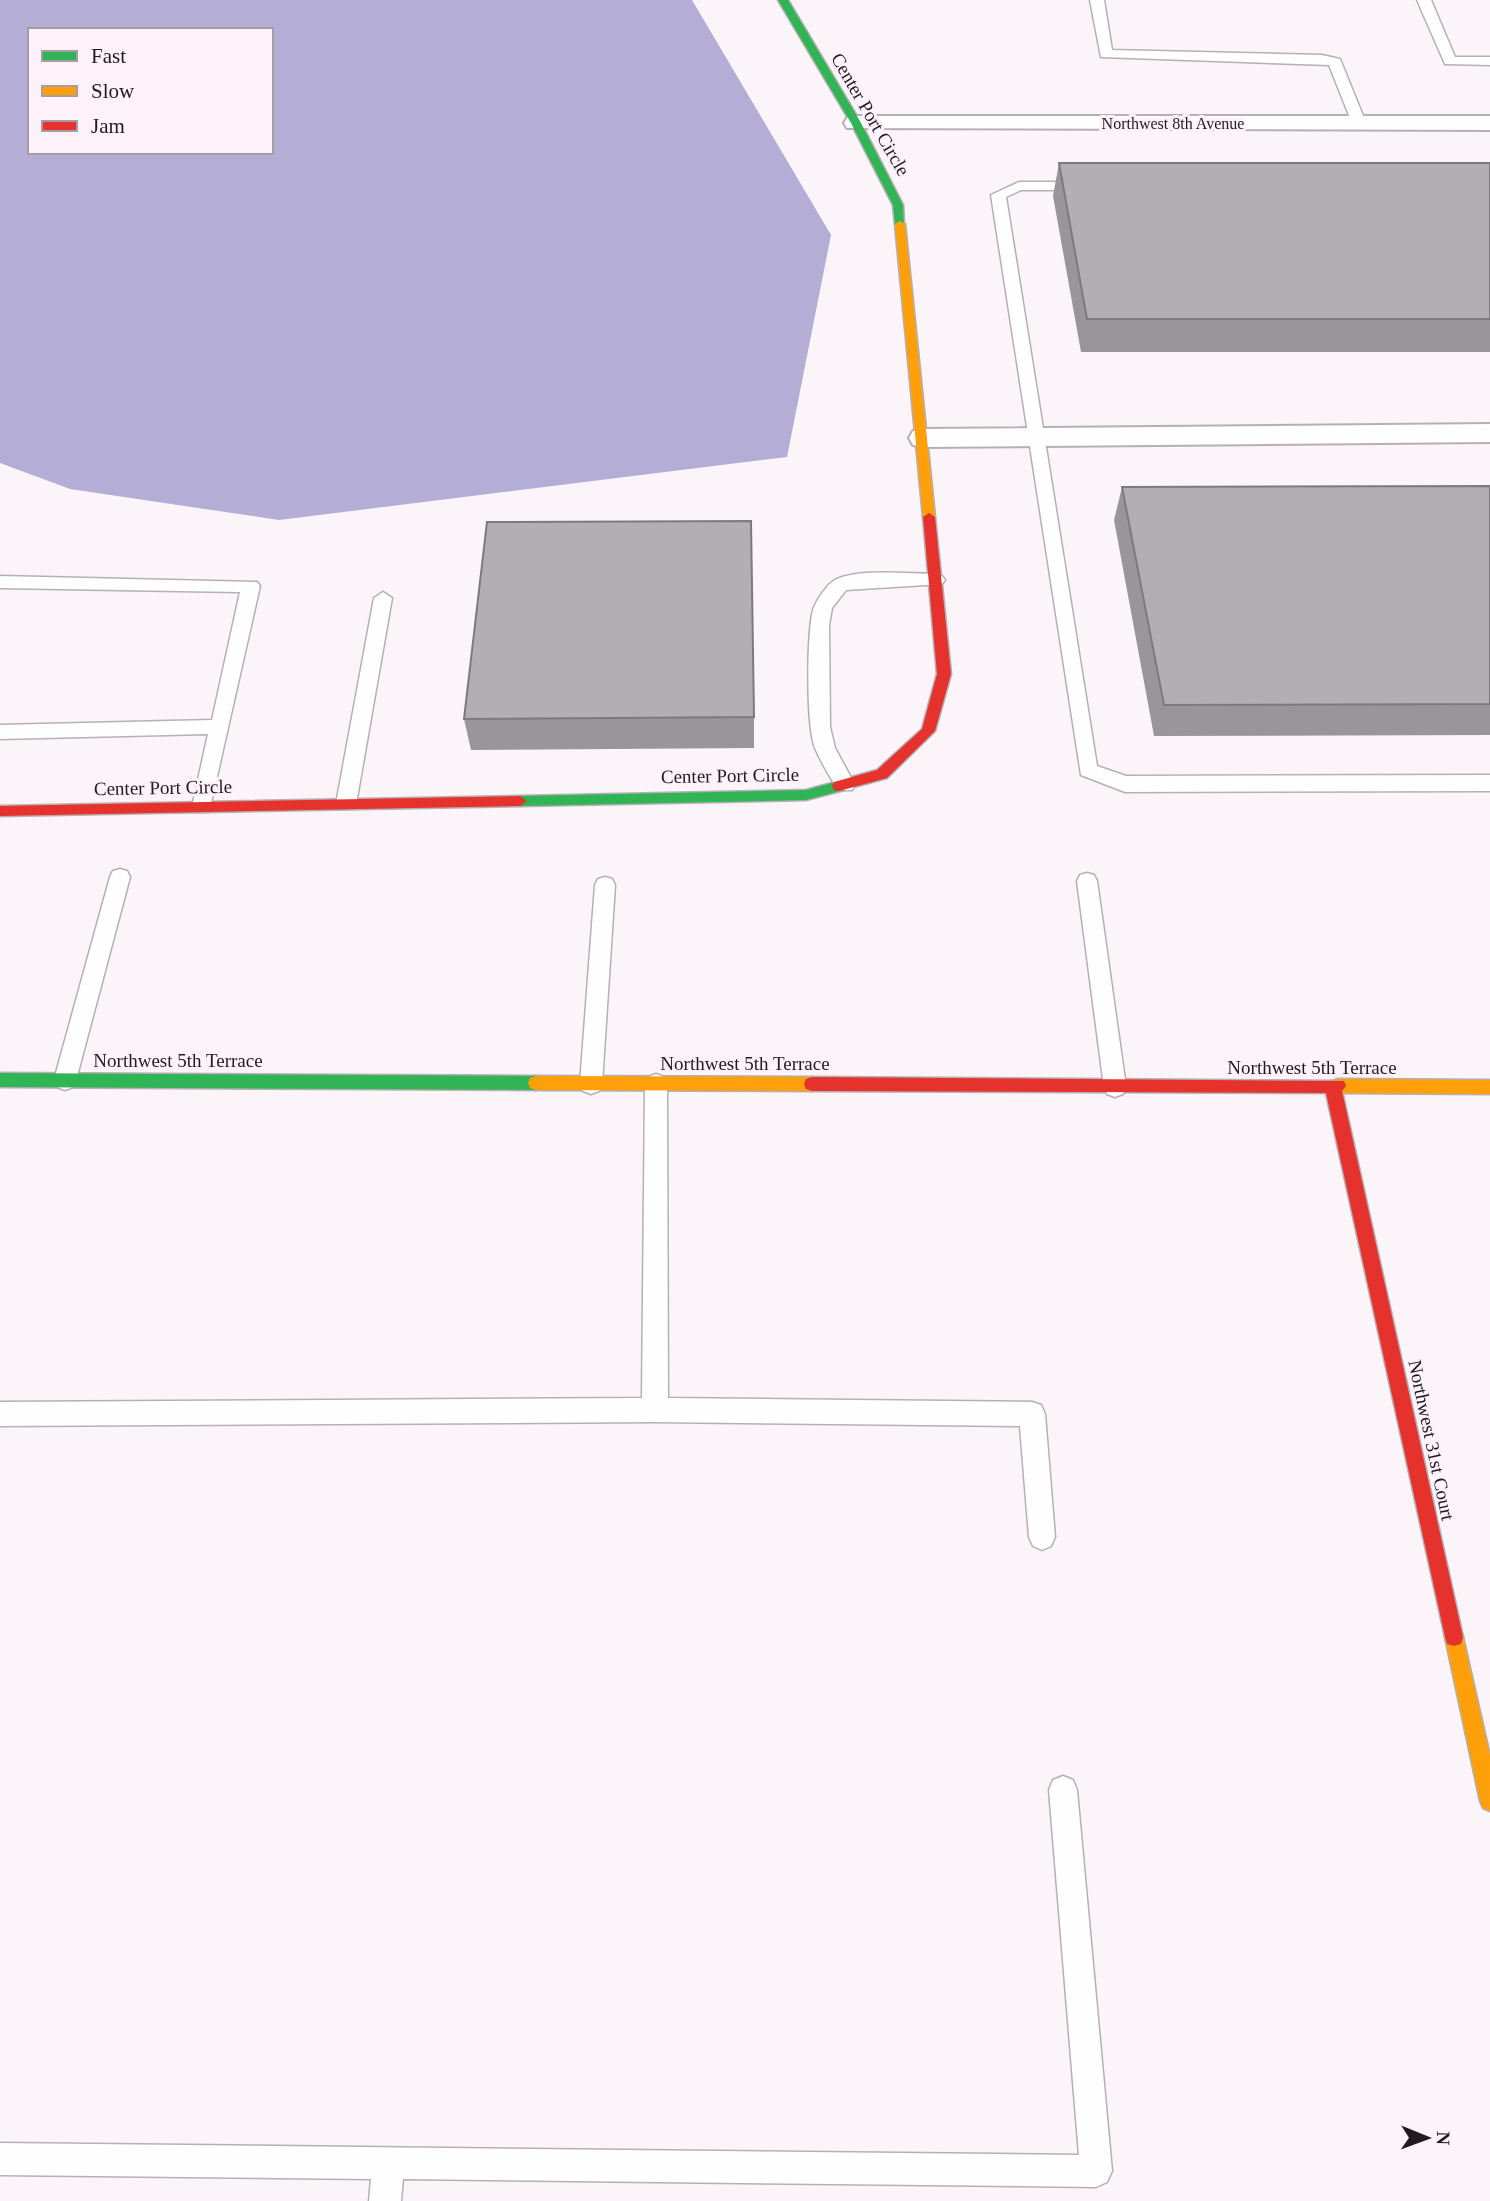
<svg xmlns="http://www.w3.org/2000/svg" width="1490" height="2201" viewBox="0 0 1490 2201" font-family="Georgia,serif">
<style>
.water{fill:#b4aed7;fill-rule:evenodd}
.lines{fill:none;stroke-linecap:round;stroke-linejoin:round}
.lane-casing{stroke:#b6b0b4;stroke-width:3}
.street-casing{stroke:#b6b0b4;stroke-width:4}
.fast-casing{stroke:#b6b0b4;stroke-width:3}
.slow-casing{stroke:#b6b0b4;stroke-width:3}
.jam-casing{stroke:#b6b0b4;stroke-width:3}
.lane{fill:#fefefe;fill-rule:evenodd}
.street{fill:#fefefe;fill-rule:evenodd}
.fast{fill:#30b455;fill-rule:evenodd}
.slow{fill:#ff9f0a;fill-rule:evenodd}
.jam{fill:#e5322d;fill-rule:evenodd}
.wall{fill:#99969a}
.building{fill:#b2aeb3;stroke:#7d7a7d;stroke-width:2}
.labels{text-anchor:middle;stroke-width:6;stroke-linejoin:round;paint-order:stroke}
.far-street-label{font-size:16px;fill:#211b1f;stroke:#fef2fa}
.street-label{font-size:19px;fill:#211b1f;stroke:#fef2fa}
</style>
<rect width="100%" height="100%" fill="#fbf5f9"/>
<path class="water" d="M0 0H692L831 235 787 457 279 520 70 489 0 463ZM30 30H271V152H30Z"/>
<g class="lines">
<g class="lane-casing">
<path id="lane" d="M1090 0H1104L1112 50 1322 55 1340 59 1366 123 1359 127 1352 123 1329 65 1101 57Z
M1417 0H1431L1455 57H1490V65L1445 64Z
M1019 182H1084L1091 186 1084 190H1021L1006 197 1097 766 1126 776 1490 775V791L1125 792 1081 775 991 195Z
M936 574 942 576 945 580 942 584 846 590 832 608 829 625 830 727 835 748 855 785 852 790H838C830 777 821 762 815 748 806 725 807 634 813 610 816 601 827 584 835 580 857 568 910 574 936 574Z
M0 576 257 582 260 586 209 812H195L192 807 208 734 0 739V725L212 720 240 592 0 588Z
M383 592 392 598 356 804 353 809H339L336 804 374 598Z
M120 869 127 871 130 877 76 1080 73 1087 65 1090 57 1087 54 1080 110 877 113 871Z
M1087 873 1094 875 1097 881 1126 1087 1123 1094 1115 1097 1107 1094 1104 1087 1077 881 1080 875Z
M605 877 612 879 615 885 602 1084 599 1091 591 1094 583 1091 580 1084 595 885 598 879Z
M656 1074 664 1077 667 1084 668 1398 1032 1402 1041 1405 1045 1414 1055 1537 1051 1546 1042 1550 1033 1546 1029 1537 1020 1426 655 1422 0 1426V1402L642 1398 645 1084 648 1077Z
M1063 1776 1073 1780 1077 1790 1112 2171 1107 2182 1096 2187 403 2179 401 2201H369L371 2179 0 2175V2143L1079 2155 1049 1790 1053 1780Z"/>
</g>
<g class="street-casing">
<path id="street" d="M856 116H1490V130L847 128 844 123 847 118Z
M1490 424V442L923 447 913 445 909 438 913 431 923 429Z"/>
</g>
<g class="fast-casing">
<path id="fast" d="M778 0H788L861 123 903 205 904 226 895 224 893 205 851 123Z
M839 781 846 786 844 790 806 800 520 806 513 801 520 796 806 790Z
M0 1073 536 1076 542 1078 544 1083 542 1088 536 1090 0 1087Z"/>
</g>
<g class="slow-casing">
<path id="slow" d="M900 221 905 224 935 517 929 521 923 517 895 224Z
M536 1076 812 1077 818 1079 820 1084 818 1089 812 1091 536 1090 530 1088 528 1083 530 1078Z
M1338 1079 1490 1080V1094L1338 1093 1332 1091 1330 1086 1332 1081Z
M1454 1628 1461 1630 1463 1637 1490 1756V1811L1483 1808 1480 1801 1445 1637 1447 1630Z"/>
</g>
<g class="jam-casing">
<path id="jam" d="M929 513 935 517 951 674 935 731 887 778 839 791 834 790 832 786 834 782 877 770 922 729 937 674 923 517Z
M520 796 527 801 520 806 0 816V806Z
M812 1077 1344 1081 1346 1086 1342 1091 1463 1637 1461 1644 1454 1646 1447 1644 1445 1637 1326 1093 812 1091 806 1089 804 1084 806 1079Z"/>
</g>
<use href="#lane" class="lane"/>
<use href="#street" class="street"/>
<use href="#fast" class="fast"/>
<use href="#slow" class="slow"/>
<use href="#jam" class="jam"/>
</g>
<path class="wall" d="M1059 163H1490V352H1081L1053 196Z
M1490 486V735L1154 736 1114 520 1122 487Z
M754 717V748L471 750 464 719Z"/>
<path class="building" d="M1059 163H1490V319H1087Z
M1490 486V704L1164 705 1122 487Z
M751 521 754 717 464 719 487 522Z"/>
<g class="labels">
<g class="far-street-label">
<text x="1173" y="129">Northwest 8th Avenue</text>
</g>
<g class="street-label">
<text transform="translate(871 114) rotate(60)" y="7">Center Port Circle</text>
<text transform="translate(730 775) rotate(-1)" y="7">Center Port Circle</text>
<text transform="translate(163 787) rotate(-1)" y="7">Center Port Circle</text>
<text x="178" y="1067">Northwest 5th Terrace</text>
<text x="745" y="1070">Northwest 5th Terrace</text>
<text x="1312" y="1074">Northwest 5th Terrace</text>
<text transform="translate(1432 1440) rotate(78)" y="7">Northwest 31st Court</text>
</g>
</g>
<rect x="28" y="28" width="245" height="126" fill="#fef2fa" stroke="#a69ca2" stroke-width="2"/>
<rect x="42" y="51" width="35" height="10" fill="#30b455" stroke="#a69ca2" stroke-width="2"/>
<text x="91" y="63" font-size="21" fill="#211b1f">Fast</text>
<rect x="42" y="86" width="35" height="10" fill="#ff9f0a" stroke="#a69ca2" stroke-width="2"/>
<text x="91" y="98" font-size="21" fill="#211b1f">Slow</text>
<rect x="42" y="121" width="35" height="10" fill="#e5322d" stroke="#a69ca2" stroke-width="2"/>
<text x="91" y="133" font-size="21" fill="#211b1f">Jam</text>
<g transform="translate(1427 2138) rotate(91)" stroke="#fef2fa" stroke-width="5" paint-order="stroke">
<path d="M0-5L12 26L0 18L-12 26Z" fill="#211b1f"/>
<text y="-10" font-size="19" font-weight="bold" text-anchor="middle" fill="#211b1f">N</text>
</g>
</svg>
